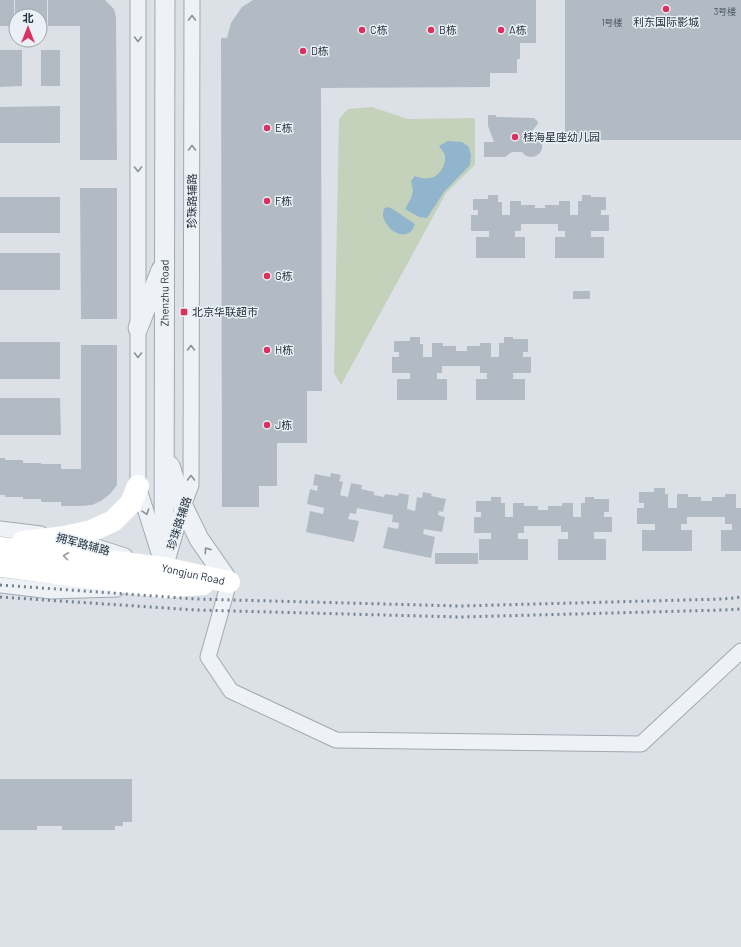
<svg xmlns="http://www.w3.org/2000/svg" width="741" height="947" viewBox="0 0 741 947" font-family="Barlow,'Noto Sans SC',sans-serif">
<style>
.green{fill:#c4d2bb}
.water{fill:#91b5cc}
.building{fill:#b2bbc4}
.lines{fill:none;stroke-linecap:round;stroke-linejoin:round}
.minor-casing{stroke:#a0a9b1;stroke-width:17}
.tertiary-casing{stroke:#a0a9b1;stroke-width:21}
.minor{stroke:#eef1f5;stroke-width:15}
.tertiary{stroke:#eef1f5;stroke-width:19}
.secondary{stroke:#fff;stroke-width:22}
.rail{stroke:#738392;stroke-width:3;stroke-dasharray:2 4;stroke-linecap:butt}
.oneway{stroke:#89919a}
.oneway2{stroke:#92989e}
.poi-dot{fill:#db3161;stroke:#eaf0f5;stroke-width:1.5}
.labels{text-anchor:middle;stroke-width:3;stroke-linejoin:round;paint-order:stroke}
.number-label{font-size:9px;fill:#485460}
.poi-label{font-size:11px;fill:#24313e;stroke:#eaf0f5;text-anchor:start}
.street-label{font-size:11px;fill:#24313e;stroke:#eaf0f5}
</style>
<rect width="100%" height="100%" fill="#dbe1e7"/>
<path class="green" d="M372 107 408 119 475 118V165L446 193 341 385 334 373 339 119 348 109Z"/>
<path class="water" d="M448 141 462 142 469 147 471 156 470 165 444 192 427 218 419 217 405 209 411 198 413 191 411 181 415 176C420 178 425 179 430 178 440 177 448 162 444 153 443 151 440 148 439 146Z
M386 207 391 208 415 224C414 227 412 231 410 232 399 240 385 226 383 216 383 214 383 211 384 209Z"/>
<path class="building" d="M0 0H14V26H0Z
M15 0H47V26H40V16H15Z
M48 0H105L114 9 116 17 117 160H80V26H48Z
M253 0H536V43H520V59H517V73H490V87L321 88 322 391H307V443H277V486H259V507H222L221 38H227L231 23 242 7Z
M565 0H741V140H565Z
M0 50H22V86L0 87Z
M41 50H60V86H41Z
M60 106V143H0V107Z
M488 115H496V117L534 118 538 122 537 125 532 131V134L537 136 540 139 542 144V149L540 153 536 156 531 157 526 156 522 152H512L505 157H484V142H494L488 126Z
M80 188H117V319H81Z
M488 195H498V202H502V215H510V201H521V205H535V208H545V205H559V201H570V215H578V201H582V195H591V197H606V210H601V215H609V231H591V237H604V258H555V237H565V231H558V224H521V231H515V237H525V258H476V237H489V231H471V215H478V210H473V199H488Z
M0 197H60V233H0Z
M0 253H60V290H0Z
M573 291H590V299H573Z
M410 337H420V344H423V357H432V343H443V346H456V351H467V346H480V343H491V357H499V343H504V337H513V339H528V352H523V357H531V373H513V379H525V400H476V379H487V373H480V366H442V373H437V379H447V400H397V379H410V373H392V357H399V352H394V341H410Z
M0 342H60V379H0Z
M81 345H117V485L110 494 101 501 92 505 81 506H61V502H41V499H23V497H5V495H0V458H5V460H23V463H41V464H61V469H81Z
M0 398H60L61 435H0Z
M331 473 341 475 339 481 343 482 340 495 348 497 351 483 362 485 361 489 374 492V495L384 497 385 494 398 496 399 493 409 495 407 509 415 511 417 497 422 498 423 492 432 494 431 496 446 499 443 512 439 511 438 515 445 517 442 532 424 529 423 534 435 537 431 558 383 548 388 527 398 529 399 523 392 522 393 515 357 508 356 514 350 513 348 519 359 521 354 542 306 532 310 511 323 514 324 508 307 504 310 489 317 491 318 486 313 485 315 474 330 477Z
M654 488H665V494H668V508H677V494H688V497H701V501H712V497H725V494H736V508H741V551H721V530H732V524H725V517H687V524H681V530H692V551H642V530H655V524H637V508H644V503H639V492H654Z
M491 497H501V503H505V517H513V503H524V506H538V510H548V506H562V503H573V517H581V503H585V497H594V499H609V512H604V517H612V532H594V539H606V560H558V539H568V532H561V526H524V533H518V539H528V560H479V539H491V533H474V517H481V512H476V501H491Z
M435 553H478V564H435Z
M0 779H132V822H123V826H115V830H62V826H37V830H0Z"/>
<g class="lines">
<g class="minor-casing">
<path id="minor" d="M138 0V486L160 556
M0 529 41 534
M66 537 125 556
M168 558 183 506 191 485 192 0
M229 582 208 657 231 691 336 740 641 744 741 651
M0 585 51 591 117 589"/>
</g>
<g class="tertiary-casing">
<g id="tertiary">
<path d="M138 328 161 270"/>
<path d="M170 466 183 506 199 539 229 582"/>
<path id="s1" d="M164 583 165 0"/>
</g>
</g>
<use href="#minor" class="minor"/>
<use href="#tertiary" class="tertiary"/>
<g class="secondary">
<path d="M23 542 65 537 91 531 113 521 131 503 138 486"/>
<path id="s2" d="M0 548 164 568 229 582"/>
<path d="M0 566 164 587 203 584"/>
</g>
<path class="rail" d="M0 585 196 599 460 606 724 599 741 597
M0 597 196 610 460 617 724 610 741 609"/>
</g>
<defs><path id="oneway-chevron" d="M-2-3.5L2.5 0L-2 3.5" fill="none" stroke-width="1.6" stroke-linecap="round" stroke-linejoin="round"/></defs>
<g class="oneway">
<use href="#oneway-chevron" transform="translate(192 18) rotate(-90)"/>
<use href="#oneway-chevron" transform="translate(138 39) rotate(90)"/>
<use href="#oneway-chevron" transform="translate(192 148) rotate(-90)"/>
<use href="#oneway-chevron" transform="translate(138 169) rotate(90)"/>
<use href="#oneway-chevron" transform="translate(191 348) rotate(-90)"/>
<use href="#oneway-chevron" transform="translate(138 355) rotate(90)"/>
<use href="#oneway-chevron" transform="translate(191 478) rotate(-90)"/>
<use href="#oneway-chevron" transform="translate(146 512) rotate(72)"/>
<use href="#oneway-chevron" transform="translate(207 550) rotate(-125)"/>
</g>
<use class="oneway2" href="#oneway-chevron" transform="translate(66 556) rotate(-173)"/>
<g class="poi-dot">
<circle cx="666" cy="9" r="4"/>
<circle cx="362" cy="30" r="4"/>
<circle cx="431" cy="30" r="4"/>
<circle cx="501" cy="30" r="4"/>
<circle cx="303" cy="51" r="4"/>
<circle cx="267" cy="128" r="4"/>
<circle cx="515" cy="137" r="4"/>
<circle cx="267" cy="201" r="4"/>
<circle cx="267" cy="276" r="4"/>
<rect x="180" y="308" width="8" height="8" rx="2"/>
<circle cx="267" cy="350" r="4"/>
<circle cx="267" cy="425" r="4"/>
</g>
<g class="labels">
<g class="number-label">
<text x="725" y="15">3号楼</text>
<text x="612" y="26">1号楼</text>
</g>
<g class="poi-label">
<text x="666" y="26" text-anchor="middle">利东国际影城</text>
<text x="370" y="34">C栋</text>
<text x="439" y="34">B栋</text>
<text x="509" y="34">A栋</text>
<text x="311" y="55">D栋</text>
<text x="275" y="132">E栋</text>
<text x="523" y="141">桂海星座幼儿园</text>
<text x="275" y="205">F栋</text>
<text x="275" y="280">G栋</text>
<text x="192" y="316">北京华联超巿</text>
<text x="275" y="354">H栋</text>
<text x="275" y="429">J栋</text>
</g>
<g class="street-label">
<text transform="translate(192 201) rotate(-90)" y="4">珍珠路辅路</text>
<text dy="4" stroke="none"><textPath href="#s1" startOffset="290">Zhenzhu Road</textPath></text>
<text transform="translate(179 523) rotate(-72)" y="4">珍珠路辅路</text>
<text transform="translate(83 544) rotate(15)" y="4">拥军路辅路</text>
<text dy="4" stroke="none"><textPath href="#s2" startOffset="195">Yongjun Road</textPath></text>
</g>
</g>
<g transform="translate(28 28)"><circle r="19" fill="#eaf0f5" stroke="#9ba4ac"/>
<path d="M0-3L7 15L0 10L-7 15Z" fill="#db3161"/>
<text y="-6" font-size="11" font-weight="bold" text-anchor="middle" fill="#24313e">北</text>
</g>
</svg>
